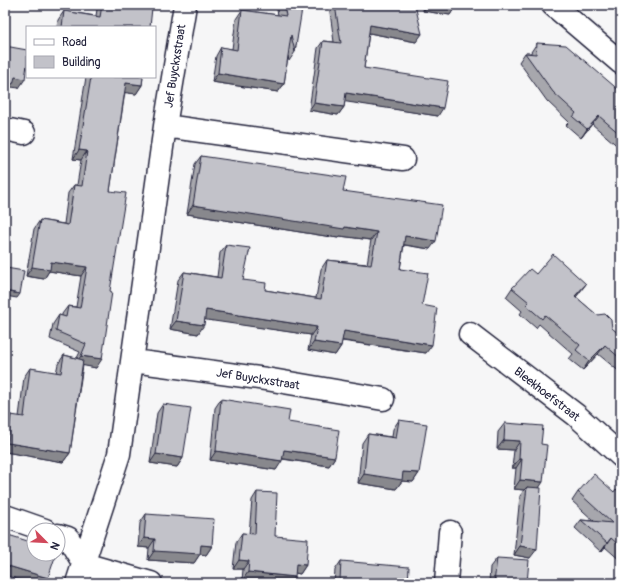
<svg xmlns="http://www.w3.org/2000/svg" width="626" height="588" viewBox="0 0 626 588" font-family="Pangolin,sans-serif">
<style>
.lines{fill:none;stroke-linecap:round;stroke-linejoin:round}
.street-casing{stroke:#22223b;stroke-width:25}
.street{stroke:#fff;stroke-width:22}
.wall{fill:#a7a7ad;stroke:#22223b}
.shaded-wall{fill:#88888d;stroke:#22223b}
.building{fill:#c2c2c9;stroke:#22223b}
.labels{text-anchor:middle;stroke-width:4;stroke-linejoin:round;paint-order:stroke}
.street-label{font-size:12px;fill:#22223b;stroke:#fff}
</style>
<rect width="100%" height="100%" fill="#f6f6f7"/>
<filter id="ink" filterUnits="userSpaceOnUse"><feTurbulence type="fractalNoise" baseFrequency=".025" numOctaves="2"/><feDisplacementMap in="SourceGraphic" scale="8" xChannelSelector="R" yChannelSelector="G"/><feConvolveMatrix kernelMatrix="1 2 1 2 8 2 1 2 1" color-interpolation-filters="sRGB"/></filter>
<g filter="url(#ink)">
<g class="lines">
<g class="street-casing">
<path id="street" d="M553 5 621 63
M165 126 403 159
M5 129 24 133
M470 334 576 415 621 456
M133 361 266 379 383 399
M5 516 45 530
M58 535 68 538 84 564 151 583
M77 583 119 454 165 126 185 5
M446 583 450 532"/>
</g>
<use href="#street" class="street"/>
</g>
<path class="wall" d="M100 5H131L150 27H57L58 20 64 11 96 16 97 9Z
M276 5H301L295 52 289 61 288 56 284 84 278 92 212 82 216 56 221 47 232 49 236 19 242 10 278 15Z
M329 5H415L416 42 369 33 364 68 438 116 345 101 344 107 338 115 309 110 318 48 323 41 334 42Z
M424 5H456L450 15 423 11Z
M537 43 621 92V149L592 124 581 138 566 125 569 122 547 101 519 62 525 53H531V52Z
M86 77H143L142 85 136 94 125 92 110 191 96 368 83 365 70 453 63 462 5 452V424L11 415 19 417 24 377 30 368 56 373 58 364 64 355 77 358 80 352 50 339 53 324 59 315 62 316V314L68 306 76 307 81 276 49 271 44 279 26 276 34 229 40 220 64 224 68 193 74 185H77L81 160 73 159Z
M201 156 343 191 430 249 404 245 400 269 422 305 426 353 342 341 341 346 335 355 308 350 311 335 205 319 198 334 170 329 178 280 184 272 217 277 220 253 226 245 243 280 265 290 316 298 321 269 327 260 367 264 371 240 340 236 338 238 187 214 195 164Z
M621 160V173L615 168Z
M536 274 580 292 576 297 621 336V373L598 354 583 370 569 359 573 354 539 324 536 328 520 314 522 311 506 297 512 288Z
M621 396V404L618 401Z
M221 399 288 422 335 457 329 466 282 459 276 470 210 460 215 408Z
M163 404 183 458 177 467 150 463 157 413Z
M399 420 419 473 413 482 402 481 396 489 358 483 362 443 368 434 392 437 393 429Z
M505 423 541 444 539 488 530 558 514 555 520 496 524 490 514 489 516 468H512L514 450 497 449 498 432Z
M257 492 275 536 306 565 300 574 295 573 290 583H266L242 581 243 569H233L236 542 242 533 249 534 252 500Z
M578 492H614L621 493V561L605 547 601 552 575 528 581 520 594 521 572 501Z
M146 514 212 546 206 555 200 554 194 563 148 560 149 548 138 547 140 523Z
M497 558 527 583H489L490 567Z
M341 561 408 583H334L335 570Z"/>
<path class="shaded-wall" d="M427 5H450L456 6 450 15 423 11Z
M370 25 422 34 416 42 364 32Z
M218 73 284 84 278 92 212 82Z
M15 77 25 79 19 88 11 87 7 93H5V83Z
M126 83 142 85 136 94 120 92Z
M346 93 443 108 438 116 341 101Z
M314 103 344 107 338 115 309 110Z
M599 116 592 124 581 138 587 129Z
M79 150 87 151 81 160 73 159Z
M193 205 345 227 377 232 371 240 340 236 338 238 187 214Z
M405 236 436 241 430 249 399 244Z
M51 262 87 267 81 276 49 271 44 279 26 276 32 267Z
M586 284 580 292 569 305 575 296Z
M5 291 20 294 17 298 5 296Z
M206 310 317 327 311 335 200 319Z
M176 321 204 325 198 334 170 329Z
M344 331 432 345 426 353 338 340Z
M314 342 341 346 335 355 308 350Z
M605 345 598 354 583 370 589 361Z
M81 356 102 359 96 368 75 364Z
M504 440 520 441 514 450 497 449Z
M8 443 70 453 63 462 5 452V447Z
M284 450 335 457 329 466 278 458Z
M216 451 282 461 276 470 210 460Z
M156 454 183 458 177 467 150 463Z
M519 459H522L516 468H512Z
M403 472 419 473 413 482 402 481 396 489 358 483 364 474Z
M520 480 543 482 537 491 527 487 524 490 514 489Z
M144 538 155 539 149 548 138 547Z
M611 538 605 547 601 552 607 543Z
M201 545 212 546 206 555 200 554 194 563 148 560 154 551Z
M520 546 537 549 530 558 514 555Z
M239 560 249 561 243 569H233Z
M296 564 306 565 300 574 290 572Z
M5 565 48 578 44 583H29L5 575Z
M248 572 295 577 290 583H266L242 581Z
M340 580 351 581 349 583H338Z"/>
<path class="building" d="M102 5H131L152 8 150 27H62L64 11 100 17Z
M284 5H301L302 9 295 52 291 35 284 84 218 73 221 47 237 50 242 10 286 16Z
M335 5H369L376 7V5H415L422 34 370 25 364 68 448 81 443 108 346 93 344 107 314 103 323 41 341 43Z
M537 43 566 45 621 92V135L599 116 587 129 573 117 576 113 553 92 525 53 536 54Z
M5 46 27 50V64L25 79 15 77 13 84 5 83Z
M91 77H143L142 85 126 83 110 191 126 193 110 291 112 292 102 359 81 356 86 344 56 331 59 315 66 317 68 306 80 308 87 267 51 262 50 270 32 267 40 220 68 225 74 185 82 186 87 151 79 150Z
M201 156 346 177 343 191 442 205 436 241 405 236 400 269 428 273 422 305 437 308 432 345 344 331 341 346 314 342 317 327 206 310 204 325 176 321 184 272 221 278 226 245 250 248 243 280 266 283 265 290 321 299 327 260 371 265 377 232 345 227 344 229 193 205Z
M5 165H7L5 180Z
M553 254 586 284 575 296 597 315 605 314 611 320 612 328 621 336V359L605 345 589 361 576 350 580 345 545 315 542 319 526 305 529 302 512 288 530 269 536 274Z
M6 268 24 271 20 294 5 291V276Z
M64 355 83 360 70 453 8 443 11 415 24 417 30 368 61 373Z
M221 399 290 410 288 422 339 430 335 457 284 450 282 461 216 451Z
M163 404 191 408 183 458 156 454Z
M399 420 427 424 419 473 403 472 402 480 364 474 368 434 396 438Z
M505 423 543 426 541 444 547 445 543 482 520 480 522 459H519L520 441 504 440Z
M594 474 614 492 616 489 621 493V547L611 538 607 543 581 520 612 523 578 492Z
M527 487 541 488 537 549 520 546Z
M257 492 277 493 275 536 308 539 306 565 296 564 295 577 248 572 249 561 239 560 242 533 255 534Z
M146 514 214 519 212 546 201 545 200 554 154 551 155 539 144 538Z
M5 534 34 543V554H56L48 578 5 565Z
M497 558 529 560 527 583H494Z
M341 561 409 567 408 583H351V581L340 580Z"/>
</g>
<g class="labels">
<g class="street-label">
<text transform="translate(175 66) rotate(-81)" y="4">Jef Buyckxstraat</text>
<text transform="translate(258 379) rotate(9)" y="4">Jef Buyckxstraat</text>
<text transform="translate(547 394) rotate(38)" y="4">Bleekhoefstraat</text>
</g>
</g>
<rect width="626" height="588" fill="none" stroke="#fff" stroke-width="20"/>
<rect x="10" y="10" width="606" height="568" fill="none" stroke="#22223b" stroke-width="1.5" filter="url(#ink)"/>
<rect x="26" y="26" width="130" height="52" fill="#ffffff" stroke="#a7a7b1"/>
<rect x="34" y="39" width="20" height="6" fill="#ffffff" stroke="#a7a7b1"/>
<text x="62" y="46" font-size="12" fill="#22223b">Road</text>
<rect x="34" y="56" width="20" height="12" fill="#c2c2c9" stroke="#a7a7b1"/>
<text x="62" y="66" font-size="12" fill="#22223b">Building</text>
<g transform="translate(46 542) rotate(114)"><circle r="19" fill="#ffffff" stroke="#a7a7b1"/>
<path d="M0-3L7 15L0 10L-7 15Z" fill="#d1495b"/>
<text y="-6" font-size="11" font-weight="bold" text-anchor="middle" fill="#22223b">N</text>
</g>
</svg>
